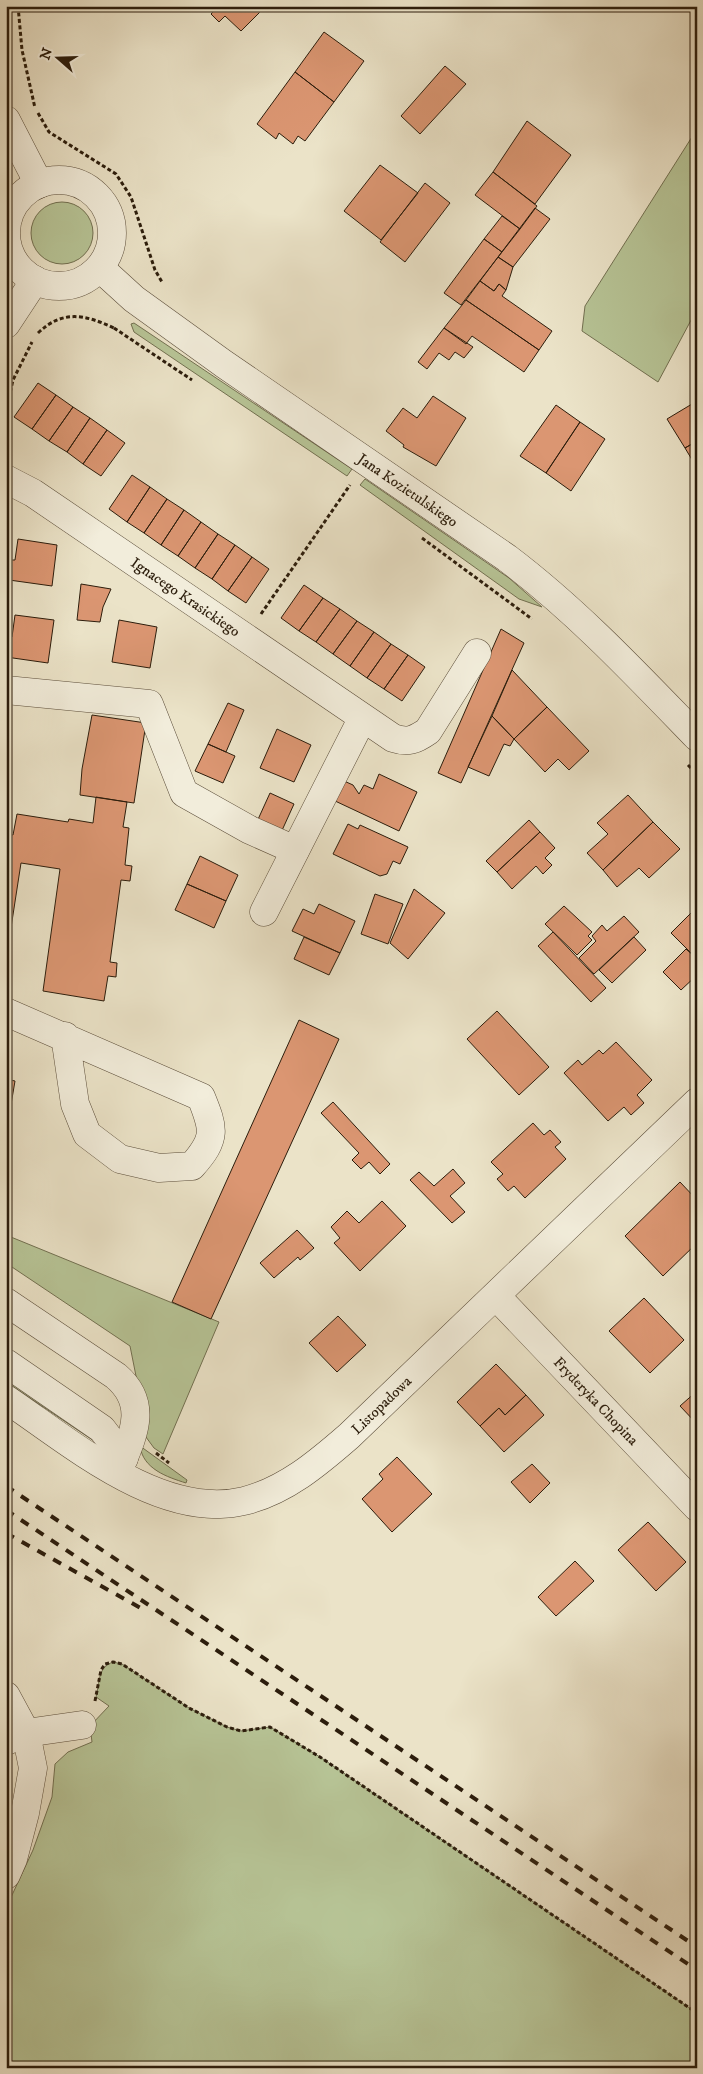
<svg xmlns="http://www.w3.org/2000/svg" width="703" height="2074" viewBox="0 0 703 2074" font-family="'IM FELL DW Pica',serif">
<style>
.green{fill:#b7c496;stroke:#727051}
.building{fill:#db9672;stroke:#2c1d0c}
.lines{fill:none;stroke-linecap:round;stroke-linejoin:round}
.minor-casing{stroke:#5c4e3b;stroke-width:29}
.path{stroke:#2c1d0c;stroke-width:3;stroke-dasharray:4 2.5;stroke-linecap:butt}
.minor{stroke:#f2eddb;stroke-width:28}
.rail{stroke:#2c1d0c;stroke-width:4;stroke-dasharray:9 9;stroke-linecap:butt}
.labels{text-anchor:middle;stroke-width:4;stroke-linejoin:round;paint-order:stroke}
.street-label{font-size:15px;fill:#2c1d0c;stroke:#f2eddb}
</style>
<rect width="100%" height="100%" fill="#ebe3c8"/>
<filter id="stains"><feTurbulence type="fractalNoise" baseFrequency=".004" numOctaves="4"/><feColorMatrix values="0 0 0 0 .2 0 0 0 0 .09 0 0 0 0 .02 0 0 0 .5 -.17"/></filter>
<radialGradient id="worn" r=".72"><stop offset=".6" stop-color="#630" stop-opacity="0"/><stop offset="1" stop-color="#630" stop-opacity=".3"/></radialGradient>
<path class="green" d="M697 129V309L658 382 582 331 585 306Z
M31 233a31 31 0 1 1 62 0a31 31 0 1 1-62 0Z
M134 323 352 469 347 476 134 332 131 324Z
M365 479 509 578 542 607 519 599 360 485Z
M6 1235 219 1322 163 1454 154 1448 143 1433 138 1386 130 1346 6 1263Z
M6 1374 103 1447 6 1382Z
M140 1446 187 1480 186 1483C167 1477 143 1469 140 1446Z
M113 1662 122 1664 189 1708 227 1727 241 1731 270 1727 320 1757 697 2013V2068H6V1908L33 1850 52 1797 55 1764 68 1752 92 1742 90 1726 109 1706 96 1697C100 1682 97 1668 113 1662Z"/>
<path class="building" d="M215 6H266L241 31 225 16 219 22 211 14 217 8Z
M324 32 364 61 334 102 295 72Z
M445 66 466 84 420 134 401 116Z
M295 72 334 102 305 141 298 136 293 144 279 133 276 139 257 124Z
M527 121 571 155 535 204 493 172Z
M380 165 418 193 381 240 344 211Z
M493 172 537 206 520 229 475 195Z
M425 183 450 203 405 262 380 242Z
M535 208 550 219 513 267 498 257Z
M502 216 520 229 502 252 484 239Z
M484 239 502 252 461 305 444 293Z
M498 257 513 267 506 290 499 284 494 291 480 281Z
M480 281 494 291 499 284 506 290 502 296 552 331 539 350 466 300Z
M466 300 539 350 524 372 472 336 466 344 444 328Z
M444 328 473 347 464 358 455 352 449 360 439 353 427 369 418 362Z
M38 383 56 395 32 429 14 417Z
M56 395 73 407 49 441 32 429Z
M433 396 466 418 436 466 403 447 404 445 386 431 403 408 417 418Z
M697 401V441L685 448 667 419Z
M556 405 580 422 546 473 520 456Z
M73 407 90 418 67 452 49 441Z
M90 418 107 430 83 464 67 452Z
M580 422 605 439 571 491 546 473Z
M107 430 125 443 101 476 83 464Z
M697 441V468L685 448Z
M132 475 150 487 127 522 109 509Z
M150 487 167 499 144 533 127 522Z
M167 499 184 510 161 545 144 533Z
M184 510 201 522 178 556 161 545Z
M201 522 218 534 195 568 178 556Z
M218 534 235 545 212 579 195 568Z
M18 539 57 545 52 586 9 580 11 560H15Z
M235 545 252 557 228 591 212 579Z
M252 557 269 569 246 603 228 591Z
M81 584 111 589 103 607 100 622 77 620Z
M304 585 323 598 299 631 281 618Z
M323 598 340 609 316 642 299 631Z
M340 609 357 621 333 654 316 642Z
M15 615 54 620 48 663 6 657V636L12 637Z
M119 620 157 627 150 668 112 662Z
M357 621 374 632 350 666 333 654Z
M501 629 524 643 461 783 438 773Z
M374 632 391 644 367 678 350 666Z
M391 644 408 655 384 689 367 678Z
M408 655 425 667 402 701 384 689Z
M512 670 547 707 514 739 492 716Z
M228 703 244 710 226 752 208 744Z
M547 707 589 751 569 770 558 759 545 772 514 739Z
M92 715 146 723 134 803 80 795 82 769Z
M492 716 514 739 510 746 504 744 489 776 468 767Z
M277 729 311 745 294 782 260 768Z
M208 744 235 756 223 783 195 771Z
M379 774 417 792 399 831 333 800 344 781 353 785 359 794 364 785 373 789Z
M270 793 294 804 279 837 255 826Z
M628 795 653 822 603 870 587 853 608 834 597 823Z
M96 797 127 802 123 827 129 828 125 865 132 866 130 881 121 880 110 962 117 963 116 977 108 976 104 1001 43 991 60 869 21 863 6 960V834L13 835 17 814 68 822 69 819 93 823Z
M529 820 540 832 497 872 486 861Z
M653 822 680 849 649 878 639 868 617 887 603 870Z
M348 824 358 829 360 825 408 847 400 864 393 861 387 874 380 876 333 854Z
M540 832 555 848 545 858 552 865 543 874 536 866 512 889 497 872Z
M200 856 238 875 226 901 187 884Z
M187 884 226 901 214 928 175 910Z
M414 889 445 913 408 959 390 943Z
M375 894 403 904 388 944 361 934Z
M319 904 355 921 340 953 292 931 303 909 314 914Z
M564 906 592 932 588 936 592 940 577 955 545 924Z
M697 907V959L671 933Z
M624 916 639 932 594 974 579 958 596 941 592 936 602 925 607 931Z
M553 932 606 988 591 1002 538 946Z
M304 937 340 953 329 975 294 959Z
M634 937 646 950 612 983 599 970Z
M686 949 697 959V975L681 990 663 972Z
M497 1011 549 1067 519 1095 467 1039Z
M299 1020 339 1039 211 1319 172 1302Z
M616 1042 652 1080 637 1095 644 1103 631 1115 624 1107 608 1121 564 1073 578 1060 582 1065 599 1050 603 1054Z
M6 1079 15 1081 6 1134Z
M333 1102 390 1164 380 1174 369 1162 361 1169 352 1160 359 1153 321 1113Z
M533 1123 544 1135 550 1130 561 1142 555 1147 566 1159 525 1198 514 1186 508 1191 497 1179 503 1174 491 1162Z
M453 1169 465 1183 450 1196 465 1212 452 1223 410 1180 419 1172 434 1186Z
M680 1182 697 1200V1243L663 1276 625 1236Z
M382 1201 406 1226 360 1271 334 1243 340 1238 331 1227 347 1211 359 1223Z
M297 1230 314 1248 300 1260 298 1257 274 1278 260 1263Z
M644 1298 684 1340 650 1373 609 1331Z
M338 1316 366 1345 337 1372 309 1343Z
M496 1364 526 1395 505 1415 499 1408 480 1426 457 1402Z
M697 1391V1424L680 1406Z
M526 1395 544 1415 504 1452 480 1426 499 1408 505 1415Z
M397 1457 432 1494 392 1532 362 1499 383 1479 379 1474Z
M532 1464 550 1483 530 1503 511 1482Z
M648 1522 686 1562 656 1591 618 1550Z
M575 1561 594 1581 556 1616 538 1597Z"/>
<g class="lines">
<g class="minor-casing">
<g id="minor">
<path d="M6 120 39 184"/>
<circle cx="59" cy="233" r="53"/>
<path id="s1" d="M100 268 134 299 224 364 507 558C577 611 636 674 697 737"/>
<path d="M6 324 35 280"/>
<path id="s2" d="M6 479 33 493 393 738C408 743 415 740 428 731L477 653"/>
<path d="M6 690 149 704 184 793 250 830 295 850"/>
<path d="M264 912 362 719"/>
<path d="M6 1012 201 1097C214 1129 217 1138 192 1166L159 1168 120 1159 87 1134 75 1104 65 1036"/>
<path id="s3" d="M496 1296 697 1507"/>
<path d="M6 1302 116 1376C150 1405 132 1437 118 1472"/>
<path d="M6 1363 102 1429 124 1458"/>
<path id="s4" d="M6 1399C70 1442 161 1521 244 1501 285 1491 318 1463 349 1436L697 1102"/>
<path d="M6 1696 26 1733 33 1768 25 1813 13 1859 6 1875"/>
<path d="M6 1741 26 1733 82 1725"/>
</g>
</g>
<path class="path" d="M18 6 22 50 35 108
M38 113 49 132 116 174 131 197 155 270 162 282
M114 328 192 380
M38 333C63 309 86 315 114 328
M6 411 13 380 32 342
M422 538 532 619
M261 614 350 485
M688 765 697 774
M156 1453 169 1463
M95 1701 101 1670 105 1664 113 1662 122 1664 189 1708 227 1727 241 1731 270 1727 320 1757 697 2013"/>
<use href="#minor" class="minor"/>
<path class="rail" d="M6 1486 697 1947
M6 1510 697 1970
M6 1533 146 1611"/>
</g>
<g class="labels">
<g class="street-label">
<text dy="5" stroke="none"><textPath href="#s1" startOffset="380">Jana Kozietulskiego</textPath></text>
<text dy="5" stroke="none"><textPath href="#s2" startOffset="215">Ignacego Krasickiego</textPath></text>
<text dy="5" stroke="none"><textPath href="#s3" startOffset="145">Fryderyka Chopina</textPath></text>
<text dy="5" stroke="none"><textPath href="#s4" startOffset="436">Listopadowa</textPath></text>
</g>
</g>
<rect width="703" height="2074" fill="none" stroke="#ebe3c8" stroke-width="25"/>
<rect x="8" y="8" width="688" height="2059" fill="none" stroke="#2c1d0c" stroke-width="2.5"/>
<rect x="12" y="12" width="678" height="2049" fill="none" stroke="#2c1d0c"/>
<g transform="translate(58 58) rotate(290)" stroke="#f2eddb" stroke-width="4" paint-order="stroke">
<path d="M0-4L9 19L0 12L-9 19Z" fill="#2c1d0c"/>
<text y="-8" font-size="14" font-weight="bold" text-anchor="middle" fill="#2c1d0c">N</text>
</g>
<rect width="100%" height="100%" filter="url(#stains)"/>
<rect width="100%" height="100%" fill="url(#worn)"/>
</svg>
